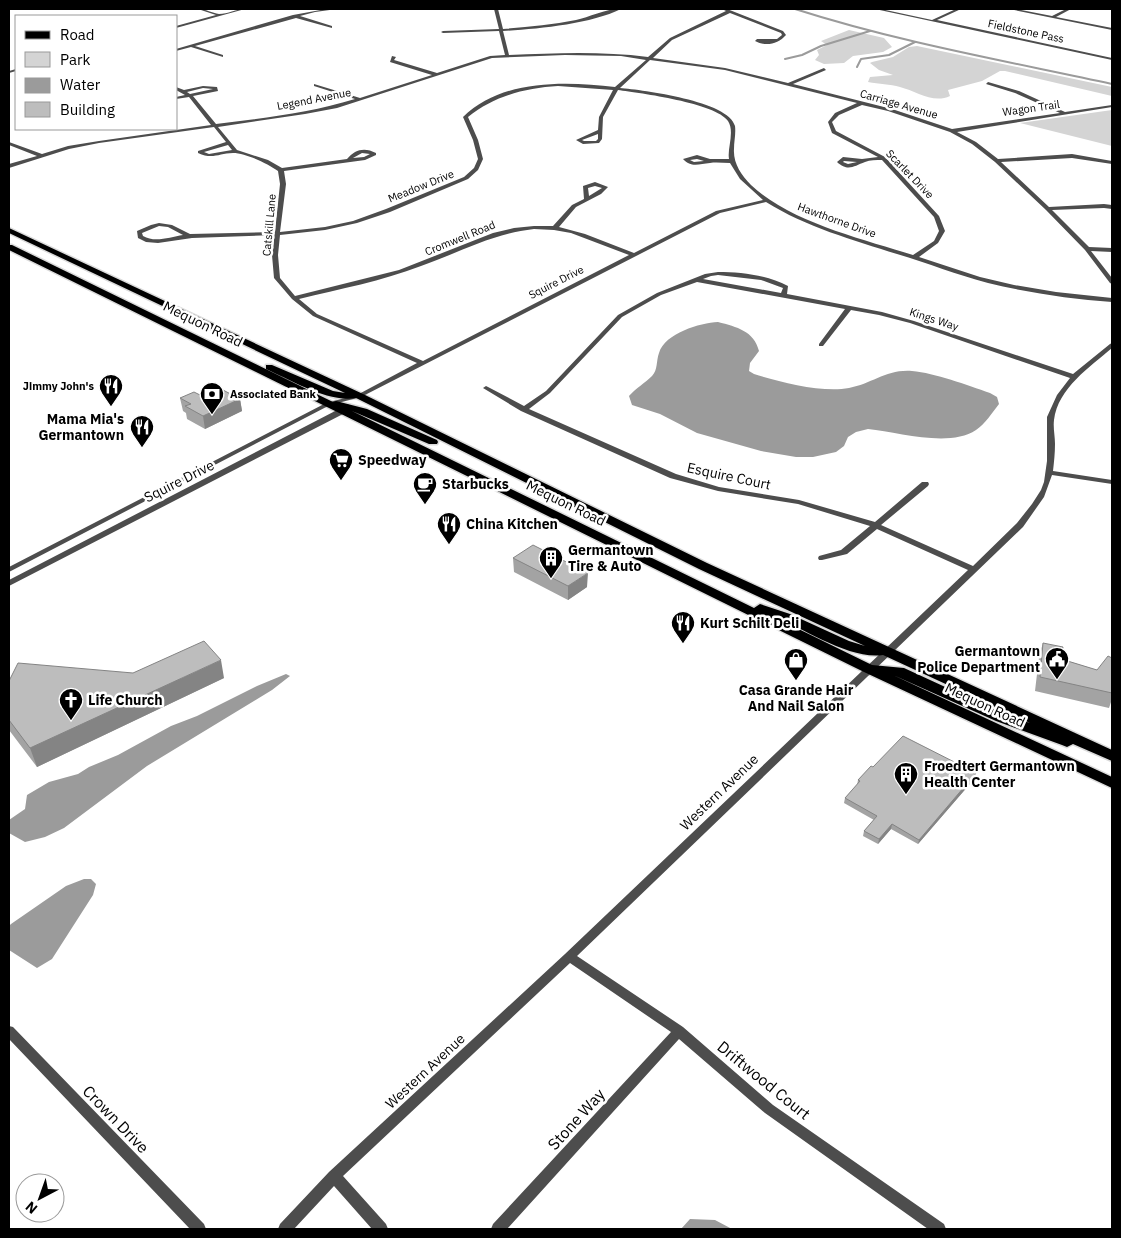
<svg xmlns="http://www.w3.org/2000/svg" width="1121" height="1238" viewBox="0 0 1121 1238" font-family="'IBM Plex Sans',sans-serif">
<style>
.green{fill:#d4d4d4}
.water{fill:#9b9b9b}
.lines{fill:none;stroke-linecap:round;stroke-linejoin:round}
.stream{stroke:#9b9b9b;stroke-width:2}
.major-casing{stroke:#dbdbdb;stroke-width:3}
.minor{fill:#4d4d4d;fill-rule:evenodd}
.major{fill:#000;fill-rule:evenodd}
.wall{fill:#a3a3a3}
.shaded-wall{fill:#848484}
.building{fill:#bdbdbd;stroke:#848484}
.labels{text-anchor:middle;stroke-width:5;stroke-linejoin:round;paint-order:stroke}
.far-street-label{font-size:11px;fill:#000;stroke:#fff}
.far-poi-label{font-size:11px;font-weight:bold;fill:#000;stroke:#fff;text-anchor:end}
.street-label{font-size:14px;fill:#000;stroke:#fff}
.poi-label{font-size:14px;font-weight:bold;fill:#000;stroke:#fff;text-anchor:start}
.near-street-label{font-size:16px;fill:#000;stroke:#fff}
</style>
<rect width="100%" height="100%" fill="#fff"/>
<path class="green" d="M849 30 884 38 892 47 883 52 853 56 844 63 824 64 815 60 819 55 817 50 827 45 821 41Z
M917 46 1112 87V96L1005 71H1000L982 81 948 90 950 96C933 104 916 91 900 87 890 84 879 84 868 82L870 77 893 75 879 70 870 63 872 62 893 57 909 47Z
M1112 110V146L1020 123Z"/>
<path class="water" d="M718 322C737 327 754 331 759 351L750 363 749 371 754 374C780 382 822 393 849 388 872 384 886 369 912 371 935 373 967 385 990 393L997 397 999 404C992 413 985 424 976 430 949 448 898 432 868 429L856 432 848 437 844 446 836 452 813 457H796L761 451 697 433 660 414 632 405 629 396C636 388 645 383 652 376 658 370 656 361 659 353 665 333 700 323 718 322Z
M286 674 290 676 272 690 147 766 64 828 45 837 25 842 9 833V820L25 809 27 795 49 782 78 774 89 767 118 755 171 726 197 716 257 686Z
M84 879H91L96 884 93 895 52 959 37 968 9 950V926L11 924 66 886Z
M690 1219 715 1220 732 1229H681Z"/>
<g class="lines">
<path class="stream" d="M795 9C898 42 1006 61 1112 84
M785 59 802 55 821 46 870 31
M857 67 861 59 889 55 915 42"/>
<g class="major-casing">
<path id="major" d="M9 228 363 394 707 563 1112 750V761L1073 744 1067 747 1062 745 996 721 893 675 1112 777V788L864 672 9 250V245H12L333 402 336 401 367 409 437 440 438 442 437 444H429L352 411 754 608 760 604 790 614 849 641 865 646 699 569 356 398C328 403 291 380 266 369V365H272L333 391 345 393 9 233ZM772 616C804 628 849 660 883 655L1030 723 1006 715 904 668 872 665Z"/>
</g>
<path class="minor" d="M198 9C206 9 212 13 219 14 228 14 236 9 245 9L176 28V26L216 15Z
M326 9H337L315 12 300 16 332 26V28L296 18 195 46 223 55V57L191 47 176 51V49L293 15Z
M494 9H498L503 29C527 27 552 25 576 20 589 17 608 8 621 9 591 24 537 29 503 31L509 55C556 53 602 51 648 57L670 38 726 11 722 9H727L783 31 786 35C778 44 766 47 755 41L757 39H777L782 35 781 33 730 13 672 40 653 58 725 68 788 83 824 68 826 70 793 84 892 109 952 129 1060 113 1015 93 986 84 988 82 1019 91 1065 112 1112 105V107L957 132 976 142 998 159 1072 154 1112 161V164L1072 158 1001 162 1049 207 1104 204 1112 205V209L1104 208 1052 210 1089 247 1112 248V252L1091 251 1112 278V284L1110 283 1085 250 1046 210 995 162 972 144 950 132 888 111 862 105 839 115 832 122 836 131 885 157 939 216 945 231 938 243 919 257 980 277 1014 285 1056 292 1112 298V302C1071 299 1029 293 988 283 957 275 928 263 897 254 853 240 806 227 766 202L720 213 361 397 330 405 9 572V567L326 403 357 395 417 363 313 316 292 299 274 278 272 255 274 235 192 238 158 243 146 242 138 238 137 231 151 225 159 223 172 225 190 234 275 232 280 184 278 171C268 164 246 153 233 153 219 153 213 160 198 153V151L226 142 214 127 99 143 69 149 9 168V164L37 156 9 145V142L42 154 68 146 99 141 211 125 189 97 176 99V97L185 95 176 90V87L184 90 203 86 217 87 218 91 193 96 216 124C263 118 310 113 355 99L314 86V84L360 98 432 75 390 62 392 56 396 57 394 60 437 73 490 56 505 55 499 31 443 33 441 32 443 31 499 29ZM565 55 621 56 646 60 615 87C565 81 502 79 463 117L473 140 478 159 474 168 464 177 386 209 353 221 325 227 280 232 286 184 284 171 365 160 376 155V153C365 147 355 149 347 159L282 168 268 160 237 150 218 127 305 114 337 108 492 58ZM650 60 725 70 857 103 835 113 828 122 832 133 878 157 862 159 843 157 837 162C848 172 854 166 865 162 870 160 876 160 882 160L934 217 939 231 934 241 913 255C862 239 790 222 751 185 741 175 733 163 734 149 734 141 736 134 735 126 729 101 643 90 620 88ZM558 86 613 90 599 117 598 130 576 140 583 144 599 143 602 139 603 117 618 90C640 93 716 103 728 121 735 132 727 148 729 159H710L697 155 683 159C691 168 699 164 710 163 716 162 723 163 730 163L740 179 763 200 716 211 634 253 585 234 559 227 576 207 601 194 608 187 595 182 583 186 584 199 572 205 553 226H534L514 228 493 233 399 270 295 296 280 278 278 255 280 235 325 230 357 223 390 212 468 179 478 170 483 159 478 140 468 117C494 96 525 88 558 86ZM203 88 213 89 190 94 187 92ZM598 134V139L596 141H584L582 140ZM228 145 232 150 209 154 204 152ZM362 153 370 154 364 157 353 158ZM697 159 704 161 694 162 690 160ZM844 161 857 162 848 164 843 162ZM595 186 602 188 589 196 588 188ZM159 226 168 227 183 235C170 237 155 243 143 236L142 233ZM534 229 554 230 571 233 629 255 423 361 317 314 299 299C340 289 382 281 421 266 461 252 491 234 534 229Z
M875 9H881L932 20 956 9H961L937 20 1112 58V60Z
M1009 9H1016L1052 16 1066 9H1071L1056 17 1112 28V30Z
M16 69V71L9 73V71Z
M718 272C741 272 767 275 788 286L787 294 882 312 914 321 1073 374 1110 344 1112 343V348C1090 367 1058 388 1054 420 1053 428 1055 436 1055 444 1055 453 1054 462 1053 471L1112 480V484L1052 475 1044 497 1023 527 577 956 683 1027 773 1105 944 1224 946 1229H928L765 1113 679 1039 507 1229H491L493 1224 671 1032 570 963 343 1176 386 1224 388 1229H372L334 1186 294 1229H278L280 1224 329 1172 565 954 968 570 877 529 847 554 822 560H819L818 558 819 556 841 550 870 526 798 504 718 491 670 478 521 411 483 388 486 386 488 387 524 406 546 391 618 315 657 293 705 274ZM718 275 761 280 783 288 781 293 703 279 711 276ZM697 282 845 309 819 344V346H823L851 310 879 315 910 323 1070 378 1057 395 1047 417V461L1044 482 1041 490 1032 504 1017 523 973 566 881 525 928 486 929 484 928 482H922L875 522 799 500 719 487 676 474 529 409 550 393 622 317 661 295Z
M347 404 351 406 345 413 9 586V580L339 409Z
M9 1026 13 1027 204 1224 206 1229H190L9 1039Z"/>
<use href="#major" class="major"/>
</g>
<path class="wall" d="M180 398 240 399 242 411 205 429 187 419 186 413 183 411Z
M513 558 587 587 568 600 514 572Z
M1043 643 1061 659 1097 670 1112 658V699L1109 708 1035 691 1039 657Z
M224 678 37 767 9 730V681Z
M873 767 975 778 918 844 891 829 878 844 863 836 864 831 874 820 844 803 845 798 857 785 858 780Z"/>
<path class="shaded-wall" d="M240 399 242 411 205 429 203 416Z
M588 573 587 587 568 600V586Z
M221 660 224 678 37 767 30 748Z
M976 773 975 778 918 844 919 840Z
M892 824 891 829 878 844 879 839Z"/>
<path class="building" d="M223 390 240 399 203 416 185 406 191 404 180 398 194 392 206 398Z
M533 545 588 573 568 586 513 558Z
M204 641 221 660 30 748 9 720V681L18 663 133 673Z
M1043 643 1063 647 1061 659 1097 670 1108 656 1112 658V693L1040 677Z
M903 736 976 773 919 840 892 824 879 839 864 831 877 816 845 798 860 781 858 780 871 766 873 767Z"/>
<defs>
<g id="restaurant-pin" transform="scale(1.25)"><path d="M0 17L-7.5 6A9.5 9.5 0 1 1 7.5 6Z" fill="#000" stroke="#fff"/><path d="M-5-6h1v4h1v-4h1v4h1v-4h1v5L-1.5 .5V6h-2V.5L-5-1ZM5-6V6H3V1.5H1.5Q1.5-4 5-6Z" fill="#fff"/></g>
<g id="bank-pin" transform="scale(1.25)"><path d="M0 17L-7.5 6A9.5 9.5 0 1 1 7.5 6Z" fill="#000" stroke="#fff"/><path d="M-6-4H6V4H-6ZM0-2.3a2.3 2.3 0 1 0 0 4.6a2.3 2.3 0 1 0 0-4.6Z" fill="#fff"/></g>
<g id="supermarket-pin" transform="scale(1.25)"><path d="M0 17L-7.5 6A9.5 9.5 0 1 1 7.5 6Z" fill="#000" stroke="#fff"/><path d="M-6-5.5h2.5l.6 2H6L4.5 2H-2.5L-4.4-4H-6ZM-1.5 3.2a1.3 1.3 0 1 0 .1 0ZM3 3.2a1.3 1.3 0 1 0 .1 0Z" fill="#fff"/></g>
<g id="cafe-pin" transform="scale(1.25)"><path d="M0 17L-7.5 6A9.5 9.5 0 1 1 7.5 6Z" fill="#000" stroke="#fff"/><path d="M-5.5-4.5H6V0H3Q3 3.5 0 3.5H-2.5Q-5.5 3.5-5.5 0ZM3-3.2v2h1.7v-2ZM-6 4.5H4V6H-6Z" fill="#fff"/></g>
<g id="building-pin" transform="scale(1.25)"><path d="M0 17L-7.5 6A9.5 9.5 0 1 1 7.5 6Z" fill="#000" stroke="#fff"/><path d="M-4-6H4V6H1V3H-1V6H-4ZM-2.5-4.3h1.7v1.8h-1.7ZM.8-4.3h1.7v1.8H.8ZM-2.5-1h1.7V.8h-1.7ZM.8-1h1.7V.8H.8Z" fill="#fff"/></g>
<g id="civic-pin" transform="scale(1.25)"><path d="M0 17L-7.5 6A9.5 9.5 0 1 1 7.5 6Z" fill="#000" stroke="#fff"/><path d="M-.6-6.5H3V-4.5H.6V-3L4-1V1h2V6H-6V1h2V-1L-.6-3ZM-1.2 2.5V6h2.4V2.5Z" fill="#fff"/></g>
<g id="shop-pin" transform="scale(1.25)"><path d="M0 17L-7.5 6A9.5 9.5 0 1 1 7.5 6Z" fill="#000" stroke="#fff"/><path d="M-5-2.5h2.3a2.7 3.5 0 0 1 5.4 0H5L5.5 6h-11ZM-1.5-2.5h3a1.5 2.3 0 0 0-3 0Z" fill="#fff"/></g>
<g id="church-pin" transform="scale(1.25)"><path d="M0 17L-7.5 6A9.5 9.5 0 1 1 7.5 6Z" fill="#000" stroke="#fff"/><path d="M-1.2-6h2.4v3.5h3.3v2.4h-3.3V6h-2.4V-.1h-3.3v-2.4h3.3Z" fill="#fff"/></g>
</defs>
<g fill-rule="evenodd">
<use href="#restaurant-pin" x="111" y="386"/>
<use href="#bank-pin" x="212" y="394"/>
<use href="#restaurant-pin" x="142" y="427"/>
<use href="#supermarket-pin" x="341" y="460"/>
<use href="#cafe-pin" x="425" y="484"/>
<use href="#restaurant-pin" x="449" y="524"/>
<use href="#building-pin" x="551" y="558"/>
<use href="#restaurant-pin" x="683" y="623"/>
<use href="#civic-pin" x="1057" y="659"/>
<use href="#shop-pin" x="796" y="660"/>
<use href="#church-pin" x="71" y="700"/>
<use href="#building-pin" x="906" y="774"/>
</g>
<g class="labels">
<g class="far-street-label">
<text transform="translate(1026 31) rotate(12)" y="4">Fieldstone Pass</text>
<text transform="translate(314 99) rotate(-11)" y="4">Legend Avenue</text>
<text transform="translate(899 104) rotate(16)" y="4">Carriage Avenue</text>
<text transform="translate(1031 108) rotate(-8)" y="4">Wagon Trail</text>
<text transform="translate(910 174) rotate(46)" y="4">Scarlet Drive</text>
<text transform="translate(421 186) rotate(-22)" y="4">Meadow Drive</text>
<text transform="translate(837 220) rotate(20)" y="4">Hawthorne Drive</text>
<text transform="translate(269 225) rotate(-85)" y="4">Catskill Lane</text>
<text transform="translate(460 238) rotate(-22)" y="4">Cromwell Road</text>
<text transform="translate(556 282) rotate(-27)" y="4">Squire Drive</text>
<text transform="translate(934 319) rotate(18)" y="4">Kings Way</text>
</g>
<g class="far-poi-label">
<text x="94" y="390">Jimmy John's</text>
<text x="230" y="398" text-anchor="start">Associated Bank</text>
</g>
<g class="street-label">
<text transform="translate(203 324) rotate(26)" y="5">Mequon Road</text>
<text transform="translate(729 476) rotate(12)" y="5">Esquire Court</text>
<text transform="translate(179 481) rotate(-27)" y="5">Squire Drive</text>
<text transform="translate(566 503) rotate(26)" y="5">Mequon Road</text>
<text transform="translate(985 705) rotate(25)" y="5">Mequon Road</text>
<text transform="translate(719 792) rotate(-44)" y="5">Western Avenue</text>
<text transform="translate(425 1071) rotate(-43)" y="5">Western Avenue</text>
</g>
<g class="poi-label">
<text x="124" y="424" text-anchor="end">Mama Mia's<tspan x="124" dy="16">Germantown</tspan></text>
<text x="358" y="465">Speedway</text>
<text x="442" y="489">Starbucks</text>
<text x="466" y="529">China Kitchen</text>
<text x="568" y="555">Germantown<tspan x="568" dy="16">Tire &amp; Auto</tspan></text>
<text x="700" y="628">Kurt Schilt Deli</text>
<text x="1040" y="656" text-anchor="end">Germantown<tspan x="1040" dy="16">Police Department</tspan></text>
<text x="796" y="695" text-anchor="middle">Casa Grande Hair<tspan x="796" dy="16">And Nail Salon</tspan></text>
<text x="88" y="705">Life Church</text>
<text x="924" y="771">Froedtert Germantown<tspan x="924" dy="16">Health Center</tspan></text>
</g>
<g class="near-street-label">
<text transform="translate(764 1080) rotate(39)" y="6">Driftwood Court</text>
<text transform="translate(116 1119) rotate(46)" y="6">Crown Drive</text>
<text transform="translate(576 1119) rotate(-48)" y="6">Stone Way</text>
</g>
</g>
<rect width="1121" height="1238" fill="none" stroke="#000000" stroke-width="20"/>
<rect x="15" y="15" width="162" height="115" fill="#ffffff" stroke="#999999"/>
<rect x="25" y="31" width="25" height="8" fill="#000000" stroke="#999999"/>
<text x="60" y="40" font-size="15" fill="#000000">Road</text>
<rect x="25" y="52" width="25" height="15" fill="#d4d4d4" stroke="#999999"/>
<text x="60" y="65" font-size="15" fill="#000000">Park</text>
<rect x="25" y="78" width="25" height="15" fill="#9b9b9b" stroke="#999999"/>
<text x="60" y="90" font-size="15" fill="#000000">Water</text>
<rect x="25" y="102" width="25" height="15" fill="#bdbdbd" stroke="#999999"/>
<text x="60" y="115" font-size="15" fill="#000000">Building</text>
<g transform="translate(40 1198) rotate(221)"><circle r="24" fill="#ffffff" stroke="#999999"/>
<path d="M0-4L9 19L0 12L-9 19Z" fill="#000000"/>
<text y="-8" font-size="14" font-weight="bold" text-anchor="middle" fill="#000000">N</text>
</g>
</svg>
